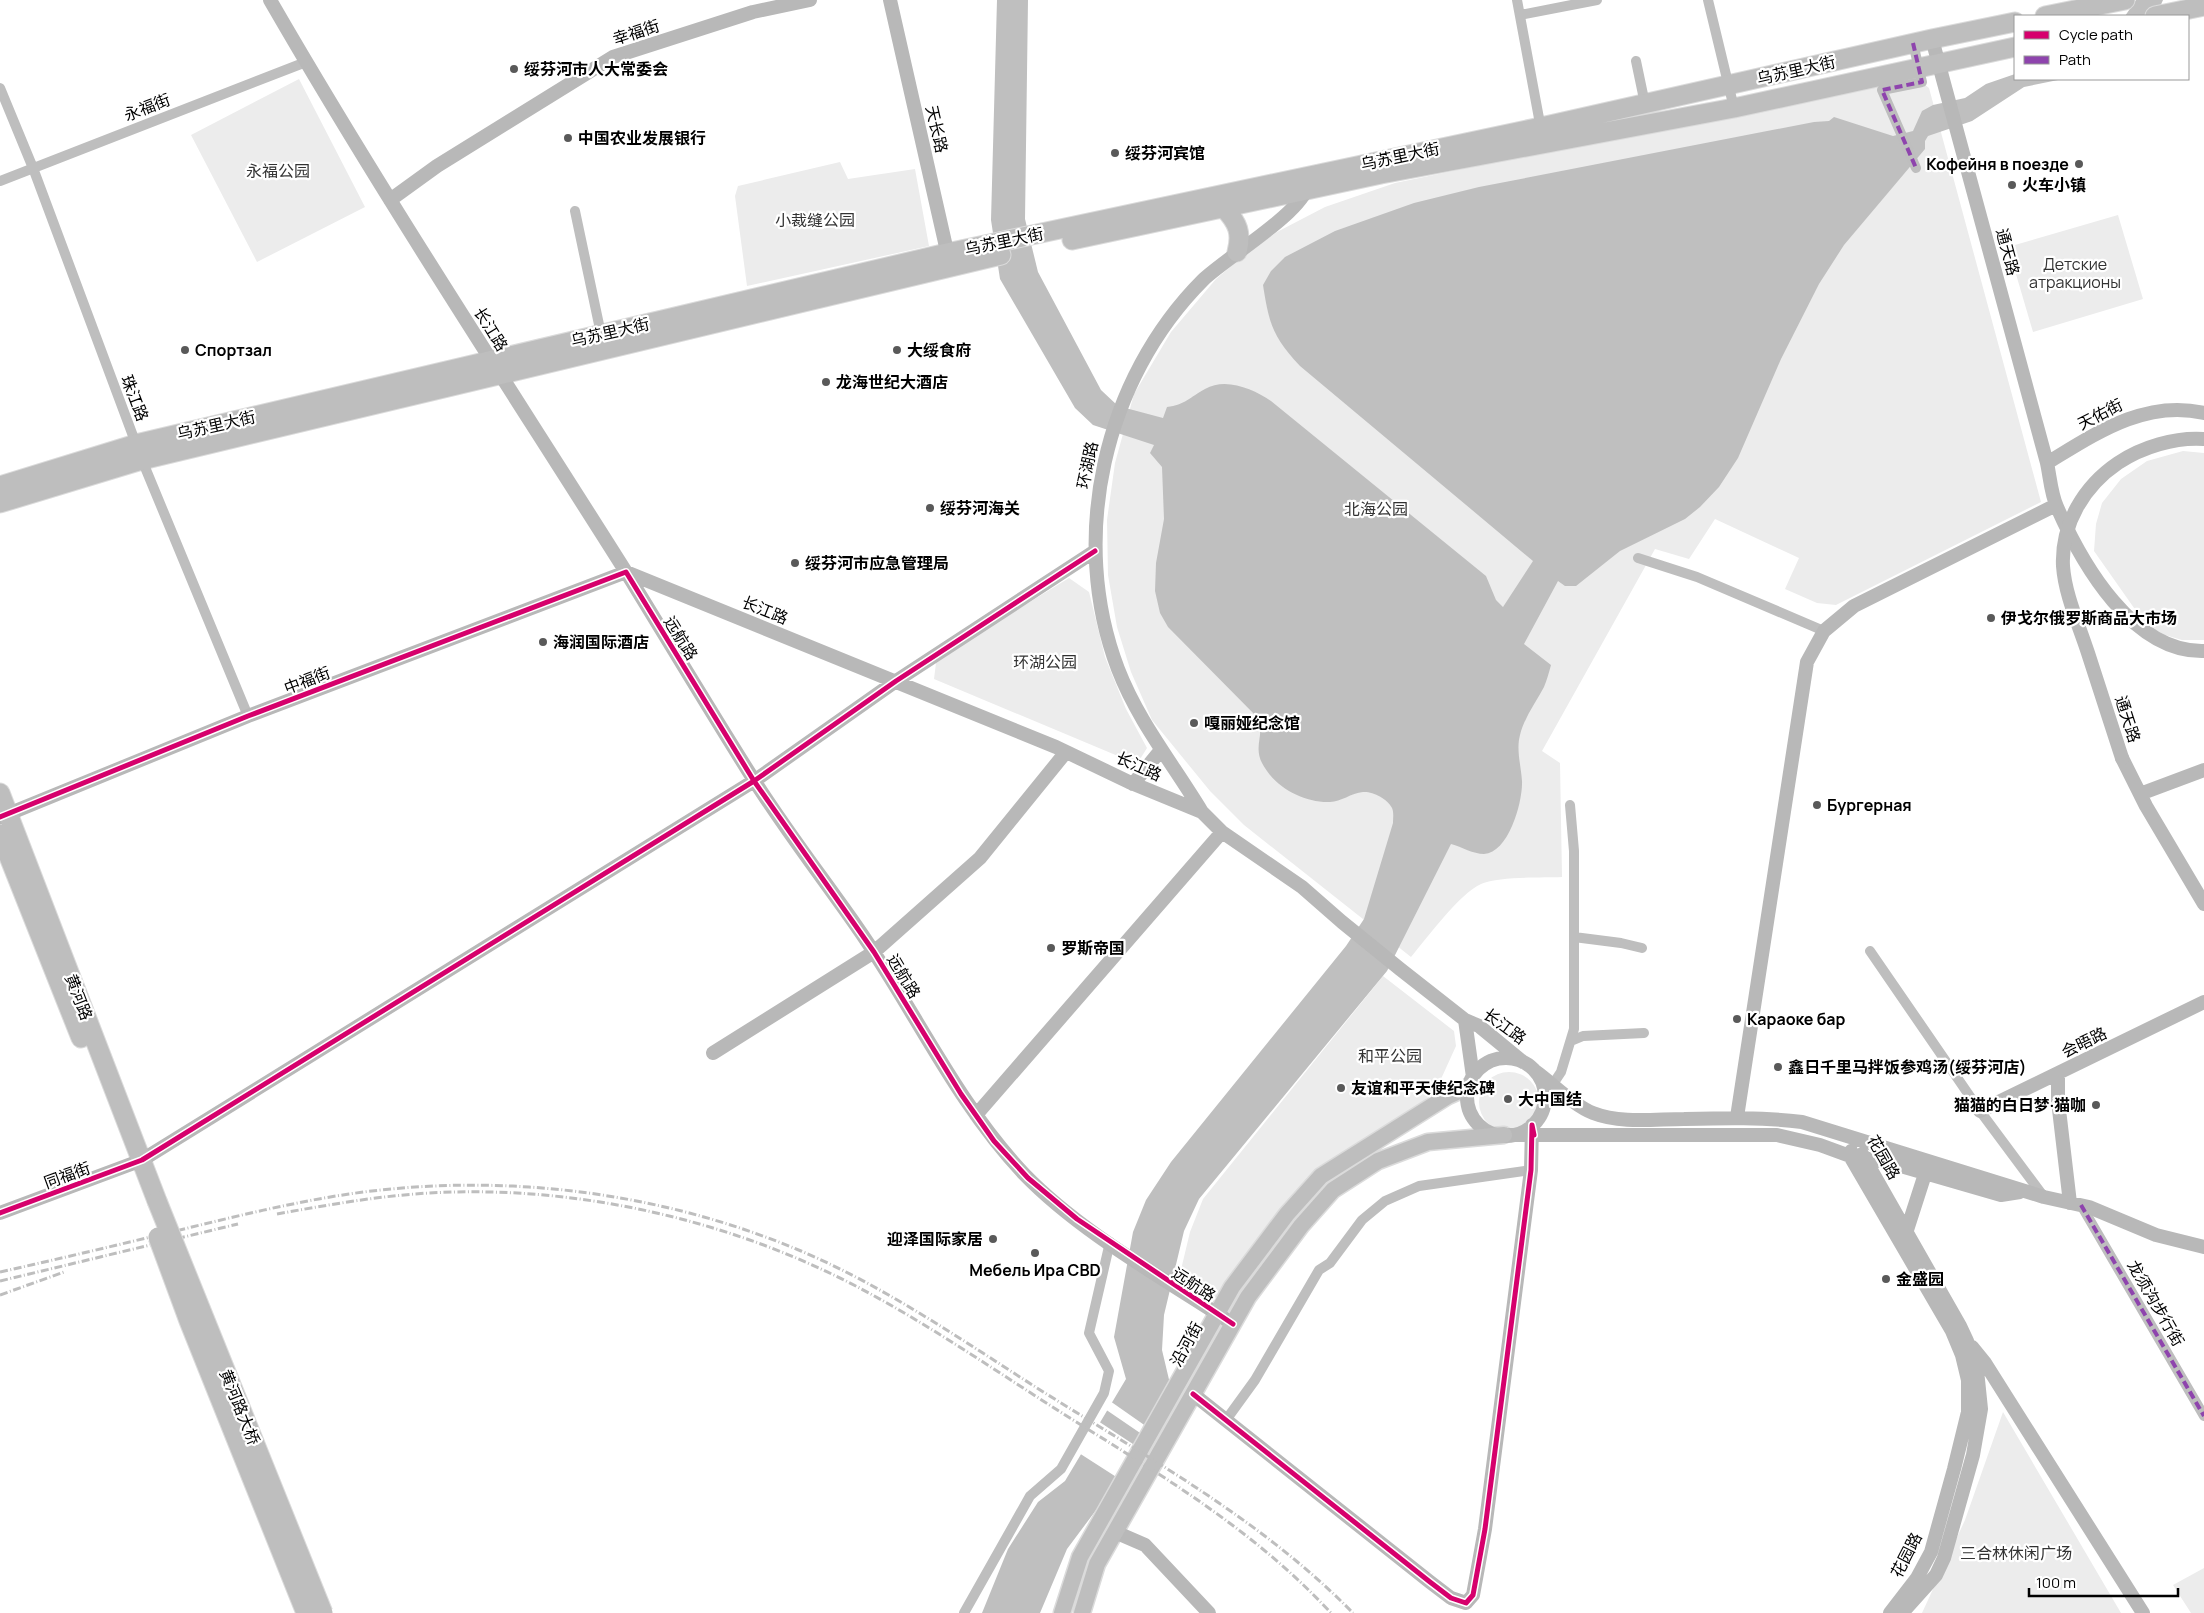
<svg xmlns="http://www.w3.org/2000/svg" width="2204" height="1613" viewBox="0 0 2204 1613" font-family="Manrope,'Noto Sans SC',sans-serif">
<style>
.green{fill:#ececec}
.water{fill:#bfbfbf}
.pier{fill:#fff}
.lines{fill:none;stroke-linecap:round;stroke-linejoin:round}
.primary-casing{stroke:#dbdbdb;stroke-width:19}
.highway-casing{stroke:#dbdbdb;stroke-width:21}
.street{stroke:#bebebe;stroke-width:10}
.secondary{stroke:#b8b8b8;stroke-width:14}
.primary{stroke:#bebebe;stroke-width:16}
.highway{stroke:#bebebe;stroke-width:19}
.rail{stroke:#bebebe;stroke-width:3;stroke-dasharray:8 2.5 1 2.5;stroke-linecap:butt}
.highway-bridge-casing{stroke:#dbdbdb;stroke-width:21;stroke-linecap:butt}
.secondary-bridge{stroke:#b8b8b8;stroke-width:14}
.highway-bridge{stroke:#bebebe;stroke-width:19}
.quiet{stroke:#8e44ad;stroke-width:4;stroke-dasharray:8 4;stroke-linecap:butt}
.cycleway-casing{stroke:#fff;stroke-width:8}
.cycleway{stroke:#d6006c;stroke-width:5}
.poi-dot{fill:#595959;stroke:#fff;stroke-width:2}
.labels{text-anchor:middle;stroke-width:4.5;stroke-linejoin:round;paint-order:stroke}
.street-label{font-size:16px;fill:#000;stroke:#fff}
.poi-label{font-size:16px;font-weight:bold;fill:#000;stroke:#fff;text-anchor:start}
.park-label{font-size:16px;fill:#333;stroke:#fff}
</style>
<rect width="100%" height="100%" fill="#fff"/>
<path class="green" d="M1910 77 1918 79 1929 88 2041 502 1836 605 1817 603 1785 589 1799 558 1715 519 1689 559 1655 549 1542 751 1560 763 1562 877C1541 878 1499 876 1481 884 1459 894 1427 938 1411 957L1244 825 1210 791 1152 720 1131 672 1117 627 1108 575 1107 520 1115 463 1134 394 1171 332 1216 279 1243 256 1277 232 1325 207 1395 183Z
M299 79 365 207 257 262 191 135Z
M840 162 848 179 915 169 929 246 747 286 735 196 738 186Z
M2118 215 2143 299 2033 332 2008 247Z
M2183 451 2204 453V640H2182L2165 635 2146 625 2094 551 2096 524 2102 503 2121 479 2147 461Z
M1069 578 1089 592 1105 657 1126 709 1147 748 1137 764 934 679 936 663 994 624Z
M1383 976 1454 1031 1456 1046 1436 1090 1412 1111 1340 1157 1221 1300 1179 1278 1190 1232 1203 1199Z
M1479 1102a30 30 0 1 1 60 0a30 30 0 1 1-60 0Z
M2003 1412 2121 1613H1922L1965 1520Z
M2204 1568V1613H2191L2173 1585Z"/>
<path class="water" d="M997 0H1028L1025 219 1038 272 1101 390 1118 406 1163 418 1167 407C1185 405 1190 397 1205 389 1226 377 1253 389 1271 401L1486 576 1496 600 1503 607 1533 561 1300 366C1273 337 1269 324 1263 285L1271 271 1285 257 1335 231 1414 203 1479 187 1814 122 1829 121 1834 117 1893 136 1913 131 1922 111 1933 105 1965 98 1986 84 2015 74V79H2063L2024 87 1972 121 1928 136 1925 141V149L1844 245 1819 284 1781 359 1738 458 1719 487 1700 507 1685 519 1620 551 1576 586H1565L1558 581 1524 644 1551 665C1549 672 1547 680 1544 687 1536 702 1524 718 1520 735 1516 750 1521 765 1522 781 1523 801 1509 853 1484 854 1473 854 1462 847 1451 844L1387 971 1199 1199 1184 1231 1164 1315 1162 1350 1171 1388 1117 1482 1067 1549 1040 1613H982L1008 1549 1038 1502 1065 1481 1126 1379 1114 1337 1133 1232 1146 1200 1171 1162 1346 946 1364 919 1393 823C1393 819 1394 812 1392 808 1388 799 1372 791 1363 792 1351 793 1341 802 1330 802 1307 803 1280 790 1267 771 1249 747 1267 737 1257 717L1168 627 1160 613 1155 591 1156 563 1164 519 1162 467 1150 453 1154 445 1093 425 1075 408 1000 279 991 220Z
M2136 0H2163L2156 16H2125Z"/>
<path class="pier" d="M1110 1401 1150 1429 1146 1437 1105 1409Z
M1098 1421 1139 1448 1121 1480 1079 1453Z"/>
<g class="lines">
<g class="primary-casing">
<path id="primary" d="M1062 1613 1080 1557 1232 1287 1287 1214 1321 1176 1448 1096 1468 1087
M1082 1613 1097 1564 1248 1297 1301 1226 1333 1190 1378 1161 1428 1142 1504 1135"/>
</g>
<g class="highway-casing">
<path id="highway" d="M2045 16 2125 0
M2155 16 2204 6
M1224 208C1238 223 1242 233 1237 252
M1072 240 1381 174 1734 108 2015 47
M0 486 136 444 947 253 1541 127 1932 39 2015 22
M0 503 142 460 1001 255
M0 793 157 1201
M0 834 81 1038"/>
</g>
<path class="street" d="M1517 0 1541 129
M1708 0 1734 108
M1520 15 1597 0
M1913 43 1922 82 1882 90 1916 168
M1636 61 1645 104
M0 88 33 168 142 460 248 716
M0 181 306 62
M575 211 601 334
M1638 558 1697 577 1824 631
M1574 937 1621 943 1642 948
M1870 951 1980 1111 2044 1197
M1571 1041 1583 1036 1644 1033
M1553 1084 1561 1072 1574 1029V851L1570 805
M2081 1205 2204 1416
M1226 1420 1255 1380 1319 1270 1330 1263 1362 1220 1385 1201 1419 1186 1531 1170
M964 1613 1030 1496 1061 1469 1104 1393 1109 1371 1089 1333 1110 1242"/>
<path class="secondary" d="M270 0C382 194 506 382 626 572 668 640 709 709 752 777 784 828 822 877 857 927 914 1008 955 1101 1024 1174 1081 1233 1165 1279 1233 1324
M890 0 949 260
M1932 39 2047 463C2050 477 2051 494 2057 507 2082 564 2133 653 2204 651
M390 200 437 166 613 57 753 12 810 0
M2047 463C2095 434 2145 399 2204 413
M626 572 1056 747 1129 782 1202 812 1222 832 1302 887 1342 922 1400 969 1465 1020 1479 1026 1523 1062
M2122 758 2146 806 2204 904
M1133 784 1161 750
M2140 794 2204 770
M1202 812C1173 764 1138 721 1118 669 1068 538 1104 379 1203 280 1227 257 1302 213 1308 185
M1 817 248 716 626 572
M1465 1020 1473 1077
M713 1053 874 952 980 858 1066 752
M1467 1097a39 39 0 1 1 78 0a39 39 0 1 1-78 0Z
M1535 1071C1552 1083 1574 1106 1593 1113 1621 1124 1655 1119 1684 1119 1724 1118 1762 1117 1802 1122L2044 1197 2089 1207 2156 1235 2204 1247
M2058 1075V1101L2070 1203
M1980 1111 2204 1002
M976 1115 1222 832
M1737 1117 1807 662 1824 631 1854 606 2056 505
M1504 1135H1777L1820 1145 1850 1156 1887 1162 2001 1195 2020 1192
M1851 1151 1850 1156 1952 1331 1962 1355 1968 1380V1412L1954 1469 1931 1552 1917 1578 1890 1613
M1862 1154 1960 1326 1967 1341 1977 1370 1981 1409 1973 1455 1944 1558 1936 1575 1902 1613
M0 1213 142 1160 754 781 896 681 1095 551
M1906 1233 1925 1174
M1972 1347 1985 1363 2143 1613
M1193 1394 1430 1582 1451 1598 1466 1603 1473 1595 1485 1529 1531 1170 1532 1125 1534 1135
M1115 1532 1145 1545 1209 1613"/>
<use href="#primary" class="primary"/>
<use href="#highway" class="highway"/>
<path class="rail" d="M277 1214C327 1205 378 1196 429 1193 571 1185 719 1217 846 1281 921 1319 991 1368 1062 1413 1159 1474 1252 1528 1331 1613
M0 1272C63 1258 126 1243 188 1228 241 1215 295 1202 349 1194 501 1172 659 1191 801 1251 888 1288 966 1343 1045 1393 1152 1460 1264 1522 1353 1613
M0 1281 238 1224
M0 1295 64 1272"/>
<g class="highway-bridge-casing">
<path id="highway-bridge" d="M157 1201 323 1613
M158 1237 189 1321 306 1613"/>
</g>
<path class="secondary-bridge" d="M2122 758C2111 723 2099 688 2088 653 2079 625 2065 595 2063 566 2061 524 2084 486 2118 463 2142 447 2175 437 2204 439"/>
<use href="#highway-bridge" class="highway-bridge"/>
<path class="quiet" d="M1913 43 1922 82 1882 90 1916 168
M2081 1205 2204 1416"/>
<g class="cycleway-casing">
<path id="cycleway" d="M0 817 248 716 626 572 754 781 874 952 961 1094 994 1141 1028 1178 1077 1219 1233 1324
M0 1213 142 1160 754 781 896 681 1095 551
M1193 1394 1430 1582 1451 1598 1466 1603 1473 1595 1485 1529 1531 1170 1532 1125 1534 1135"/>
</g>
<use href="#cycleway" class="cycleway"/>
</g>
<g class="poi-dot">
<circle cx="514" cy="69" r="5"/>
<circle cx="568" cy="138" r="5"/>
<circle cx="1115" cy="153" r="5"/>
<circle cx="2079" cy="164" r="5"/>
<circle cx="2012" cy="185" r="5"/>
<circle cx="185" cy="350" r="5"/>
<circle cx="897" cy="350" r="5"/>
<circle cx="826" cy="382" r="5"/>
<circle cx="930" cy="508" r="5"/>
<circle cx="795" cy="563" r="5"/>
<circle cx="1991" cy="618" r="5"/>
<circle cx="543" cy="642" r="5"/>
<circle cx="1194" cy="723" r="5"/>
<circle cx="1817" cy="805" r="5"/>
<circle cx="1051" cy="948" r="5"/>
<circle cx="1737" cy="1019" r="5"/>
<circle cx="1778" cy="1067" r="5"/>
<circle cx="1341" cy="1088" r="5"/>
<circle cx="1508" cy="1099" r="5"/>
<circle cx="2096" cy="1105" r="5"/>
<circle cx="993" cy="1239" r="5"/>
<circle cx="1035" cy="1253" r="5"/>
<circle cx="1886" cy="1279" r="5"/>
</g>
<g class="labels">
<g class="street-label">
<text transform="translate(636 32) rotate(-18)" y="6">幸福街</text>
<text transform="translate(1796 70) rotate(-13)" y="6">乌苏里大街</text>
<text transform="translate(147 107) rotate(-21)" y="6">永福街</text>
<text transform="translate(937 129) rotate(77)" y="6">天长路</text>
<text transform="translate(1400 156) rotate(-12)" y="6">乌苏里大街</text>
<text transform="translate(1004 241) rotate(-12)" y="6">乌苏里大街</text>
<text transform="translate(2008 252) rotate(75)" y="6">通天路</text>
<text transform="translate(491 329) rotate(58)" y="6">长江路</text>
<text transform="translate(610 332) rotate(-13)" y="6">乌苏里大街</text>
<text transform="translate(135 398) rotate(69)" y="6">珠江路</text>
<text transform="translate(2100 414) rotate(-27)" y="6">天佑街</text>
<text transform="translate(216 425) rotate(-13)" y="6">乌苏里大街</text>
<text transform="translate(1087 465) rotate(-78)" y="6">环湖路</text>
<text transform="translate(765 610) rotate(22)" y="6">长江路</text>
<text transform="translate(681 638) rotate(58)" y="6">远航路</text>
<text transform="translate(307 680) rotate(-21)" y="6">中福街</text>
<text transform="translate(2128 719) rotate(72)" y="6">通天路</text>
<text transform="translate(1139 766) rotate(24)" y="6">长江路</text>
<text transform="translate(904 976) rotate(59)" y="6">远航路</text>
<text transform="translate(79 997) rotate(69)" y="6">黄河路</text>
<text transform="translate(1505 1026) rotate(36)" y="6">长江路</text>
<text transform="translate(2084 1042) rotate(-26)" y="6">会晤路</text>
<text transform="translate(1884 1157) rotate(60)" y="6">花园路</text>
<text transform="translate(67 1175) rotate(-20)" y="6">同福街</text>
<text transform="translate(1194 1284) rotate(33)" y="6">远航路</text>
<text transform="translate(2156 1303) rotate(60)" y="6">龙须沟步行街</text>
<text transform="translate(1186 1344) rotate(-61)" y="6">沿河街</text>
<text transform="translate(240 1407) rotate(68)" y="6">黄河路大桥</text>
<text transform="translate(1906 1555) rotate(-63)" y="6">花园路</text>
</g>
<g class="poi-label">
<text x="524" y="75">绥芬河市人大常委会</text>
<text x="578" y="144">中国农业发展银行</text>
<text x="1125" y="159">绥芬河宾馆</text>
<text x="2069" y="170" text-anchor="end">Кофейня в поезде</text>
<text x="2022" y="191">火车小镇</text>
<text x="195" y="356">Спортзал</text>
<text x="907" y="356">大绥食府</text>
<text x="836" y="388">龙海世纪大酒店</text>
<text x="940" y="514">绥芬河海关</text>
<text x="805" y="569">绥芬河市应急管理局</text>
<text x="2001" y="624">伊戈尔俄罗斯商品大市场</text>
<text x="553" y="648">海润国际酒店</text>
<text x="1204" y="729">嘎丽娅纪念馆</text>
<text x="1827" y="811">Бургерная</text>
<text x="1061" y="954">罗斯帝国</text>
<text x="1747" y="1025">Караоке бар</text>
<text x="1788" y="1073">鑫日千里马拌饭参鸡汤(绥芬河店)</text>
<text x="1351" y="1094">友谊和平天使纪念碑</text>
<text x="1518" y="1105">大中国结</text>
<text x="2086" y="1111" text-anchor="end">猫猫的白日梦·猫咖</text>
<text x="983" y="1245" text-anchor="end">迎泽国际家居</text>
<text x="1035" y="1276" text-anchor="middle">Мебель Ира CBD</text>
<text x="1896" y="1285">金盛园</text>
</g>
<g class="park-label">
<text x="278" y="177">永福公园</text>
<text x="815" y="226">小裁缝公园</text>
<text x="2075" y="270">Детские<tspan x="2075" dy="18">атракционы</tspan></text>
<text x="1376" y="515">北海公园</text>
<text x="1045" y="668">环湖公园</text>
<text x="1390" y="1062">和平公园</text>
<text x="2016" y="1559">三合林休闲广场</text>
</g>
</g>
<rect x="2014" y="15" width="175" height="65" fill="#ffffff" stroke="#999999"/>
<rect x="2024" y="31" width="25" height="8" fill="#d6006c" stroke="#999999"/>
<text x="2059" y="40" font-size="15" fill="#000000">Cycle path</text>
<rect x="2024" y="56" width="25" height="8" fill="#8e44ad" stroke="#999999"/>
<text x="2059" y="65" font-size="15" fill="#000000">Path</text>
<path d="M2029 1588v8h149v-8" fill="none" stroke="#000000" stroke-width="2.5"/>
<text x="2036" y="1588" font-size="15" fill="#000000" stroke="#ffffff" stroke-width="4" paint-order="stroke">100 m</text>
</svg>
